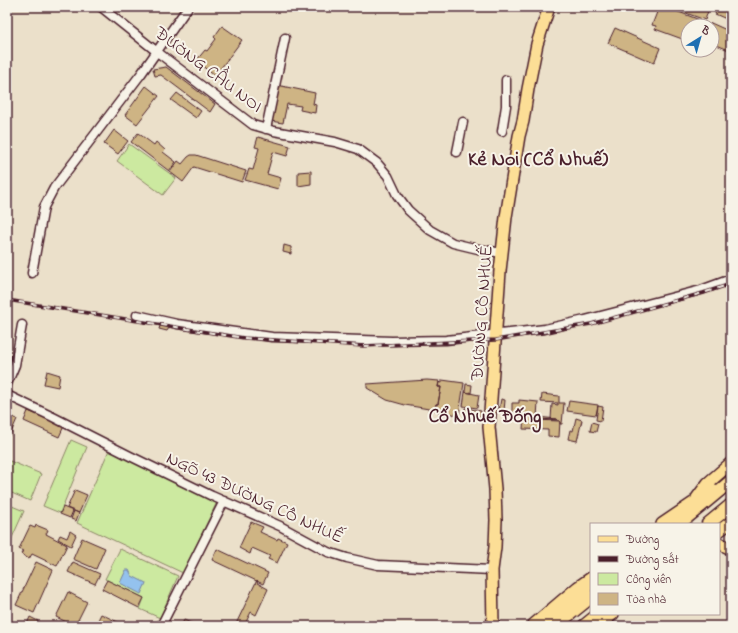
<svg xmlns="http://www.w3.org/2000/svg" width="738" height="633" viewBox="0 0 738 633" font-family="'Indie Flower',sans-serif">
<style>
.green{fill:#cce9a0;stroke:#8b8466}
.water{fill:#94c2ee;stroke:#7681a0}
.building{fill:#ceb484;stroke:#4a1f2b}
.lines{fill:none;stroke-linecap:round;stroke-linejoin:round}
.minor-casing{stroke:#4a1f2b;stroke-width:11}
.major-casing{stroke:#4a1f2b;stroke-width:14}
.highway-casing{stroke:#4a1f2b;stroke-width:15}
.minor{stroke:#f7f3e8;stroke-width:8}
.major{stroke:#fcde96;stroke-width:11}
.highway{stroke:#fcde96;stroke-width:12}
.rail-casing{stroke:#4a1f2b;stroke-width:3.5}
.rail{stroke:#f7f3e8;stroke-width:2;stroke-dasharray:6;stroke-linecap:butt}
.labels{text-anchor:middle;stroke-width:4;stroke-linejoin:round;paint-order:stroke}
.street-label{font-size:18px;fill:#4a1f2b;stroke:#f7f3e8}
.neighbourhood-label{font-size:19px;font-weight:bold;fill:#4a1f2b;stroke:#f7f3e8}
.quarter-label{font-size:20px;font-weight:bold;fill:#4a1f2b;stroke:#f7f3e8}
</style>
<rect width="100%" height="100%" fill="#ebe0ca"/>
<filter id="ink" filterUnits="userSpaceOnUse"><feTurbulence type="fractalNoise" baseFrequency=".025" numOctaves="2"/><feDisplacementMap in="SourceGraphic" scale="8" xChannelSelector="R" yChannelSelector="G"/><feConvolveMatrix kernelMatrix="1 2 1 2 8 2 1 2 1" color-interpolation-filters="sRGB"/></filter>
<g filter="url(#ink)">
<path class="green" d="M129 144 176 178 163 195 117 161Z
M71 440 87 447 60 513 43 506Z
M109 450 217 502 183 573 77 523Z
M10 461 41 474 30 501 7 491V467Z
M7 504 24 511 7 549Z
M120 549 178 576 160 618 140 609 144 598 105 579Z"/>
<path class="water" d="M126 570H129L132 576 146 583 141 594 120 583Z"/>
<path class="building" d="M659 7H665L700 20 698 26H688V35L687 34 685 40 655 29 656 26 652 25Z
M670 7H706L709 8 705 20Z
M718 7H727L731 9V21L715 14Z
M711 23 731 32V51L712 43V26H709Z
M222 26 242 40 215 76 196 61 205 50 207 51 216 39 214 37Z
M615 28 660 48 654 63 608 43Z
M166 67 215 104 210 112 161 75 155 76 153 69Z
M277 85 315 93 313 104 316 105 315 113 300 110 301 106 287 104 283 123 270 121Z
M146 86 159 96 137 124 125 115Z
M177 93 201 111 196 118 171 100Z
M114 130 128 141 118 154 104 144Z
M138 133 154 145 156 142 165 150 163 152 176 162 169 171 131 142Z
M258 137 290 146 287 156 273 152 267 174 281 178 278 189 245 180 249 169 253 170 259 148 255 147Z
M191 155H196L246 171 242 182 194 167 183 182 170 172 178 161 182 164 188 157Z
M311 171V184L298 186V172Z
M284 245 291 247V254L283 252Z
M160 326 169 328 167 331 159 329Z
M47 371 60 375 58 387 44 384Z
M427 380 439 381 438 387H441L438 404H436L435 410 405 405 387 400 367 388V384Z
M442 380 464 383 459 415 438 412V408H435L436 404H438L441 387H438L439 382 442 383Z
M466 384 472 385 471 393 465 392Z
M465 392 479 395 477 408 463 406Z
M542 394 559 396V403H564L562 424H560V421L557 420V419H551L552 404 558 405V403L541 402Z
M501 399 505 400 504 411 499 410Z
M519 400 538 402 537 417 518 416 519 413 512 412V403H519Z
M569 401 598 405 596 415 567 411Z
M598 406 603 407 601 421 596 420Z
M465 408 481 411 480 417 464 414Z
M28 411 64 426 59 437 24 421Z
M7 414 17 419 10 435H9L7 440Z
M524 416 534 417V420L560 421 559 437 548 436V430L523 429Z
M537 417 557 419V420L537 419Z
M576 418 582 420 577 441 568 439 570 430 573 431Z
M592 422 598 424 596 432 590 431Z
M75 490 87 495 79 513 67 508Z
M63 507 73 511 70 518 60 514Z
M74 511 79 513 76 521 71 519Z
M251 522 263 527 260 532 277 540 278 538 287 542 277 563 268 559 270 556 252 548 250 554 239 548Z
M36 525 48 530 46 534 67 545 57 566 32 554 29 559 21 554 23 551 19 549 30 526 35 528Z
M70 531 76 535 71 546 58 539 60 535 67 538Z
M82 538 105 548 96 569 73 559Z
M217 549 268 573 263 584 212 560Z
M36 562 53 570 34 613 16 605Z
M73 562 100 574 95 584 68 572Z
M107 580 144 598 139 608 102 589Z
M257 580 258 581 257 583 268 589 256 615 251 612 244 626H235Z
M68 592 87 602 75 626 56 617Z
M101 614 124 625 125 624 128 625 129 624 133 626H99L96 624Z
M30 617 38 621 36 626H26Z
M184 620 198 626H181Z
M53 622 62 626H51Z"/>
<g class="lines">
<g class="minor-casing">
<path id="minor" d="M101 7 156 51 253 125 274 131 335 142 358 149 377 163 388 176 397 195 408 210 430 230 453 243 478 249 502 253
M266 129 285 38
M502 131 506 106V80
M457 152 463 122
M32 273 44 207 54 188 141 74 188 7
M137 315 177 324 272 337 392 341 446 340 545 329 585 320 701 290 731 279
M7 384 15 365 22 325
M7 395 53 417 130 456 212 496 280 526 328 552 347 558 378 565 492 570
M161 626 224 501"/>
</g>
<g class="major-casing">
<path id="major" d="M697 498 708 483 731 463
M662 524 696 501 715 490
M719 531 731 522
M719 543 731 549
M493 626 492 570 495 547 496 520 495 489 489 427 500 271 506 217 519 136 523 121 528 89 537 44 549 7
M532 626 578 587 591 578
M545 626 584 592 591 581
M598 626 613 614"/>
</g>
<g class="highway-casing">
<path id="highway" d="M679 524 731 481
M708 524 731 505
M555 626 591 597
M584 626 599 614"/>
</g>
<use href="#minor" class="minor"/>
<use href="#major" class="major"/>
<use href="#highway" class="highway"/>
<g class="rail-casing">
<path id="rail" d="M7 300 244 338 363 346 496 340 591 324 703 293 731 284"/>
</g>
<use href="#rail" class="rail"/>
</g>
</g>
<g class="labels">
<g class="street-label">
<text transform="translate(209 69) rotate(37)" y="6">ĐƯỜNG CẦU NOI</text>
<text transform="translate(481 313) rotate(-86)" y="6">ĐƯỜNG CỔ NHUẾ</text>
<text transform="translate(255 497) rotate(25)" y="6">NGÕ 43 ĐƯỜNG CỔ NHUẾ</text>
</g>
<g class="neighbourhood-label">
<text x="485" y="422">Cổ Nhuế Đống</text>
</g>
<g class="quarter-label">
<text x="538" y="165">Kẻ Noi (Cổ Nhuế)</text>
</g>
</g>
<rect width="738" height="633" fill="none" stroke="#f7f3e8" stroke-width="24"/>
<rect x="12" y="12" width="714" height="609" fill="none" stroke="#4a1f2b" stroke-width="1.5" filter="url(#ink)"/>
<rect x="590" y="523" width="130" height="92" fill="#f7f3e8" stroke="#b29e9c"/>
<rect x="598" y="536" width="20" height="6" fill="#fcde96" stroke="#b29e9c"/>
<text x="626" y="543" font-size="12" fill="#4a1f2b">Đường</text>
<rect x="598" y="556" width="20" height="6" fill="#4a1f2b" stroke="#b29e9c"/>
<text x="626" y="563" font-size="12" fill="#4a1f2b">Đường sắt</text>
<rect x="598" y="573" width="20" height="12" fill="#cce9a0" stroke="#b29e9c"/>
<text x="626" y="583" font-size="12" fill="#4a1f2b">Công viên</text>
<rect x="598" y="593" width="20" height="12" fill="#ceb484" stroke="#b29e9c"/>
<text x="626" y="603" font-size="12" fill="#4a1f2b">Tòa nhà</text>
<g transform="translate(700 38) rotate(37)"><circle r="19" fill="#f7f3e8" stroke="#b29e9c"/>
<path d="M0-3L7 15L0 10L-7 15Z" fill="#1f6fb2"/>
<text y="-6" font-size="11" font-weight="bold" text-anchor="middle" fill="#4a1f2b">B</text>
</g>
</svg>
